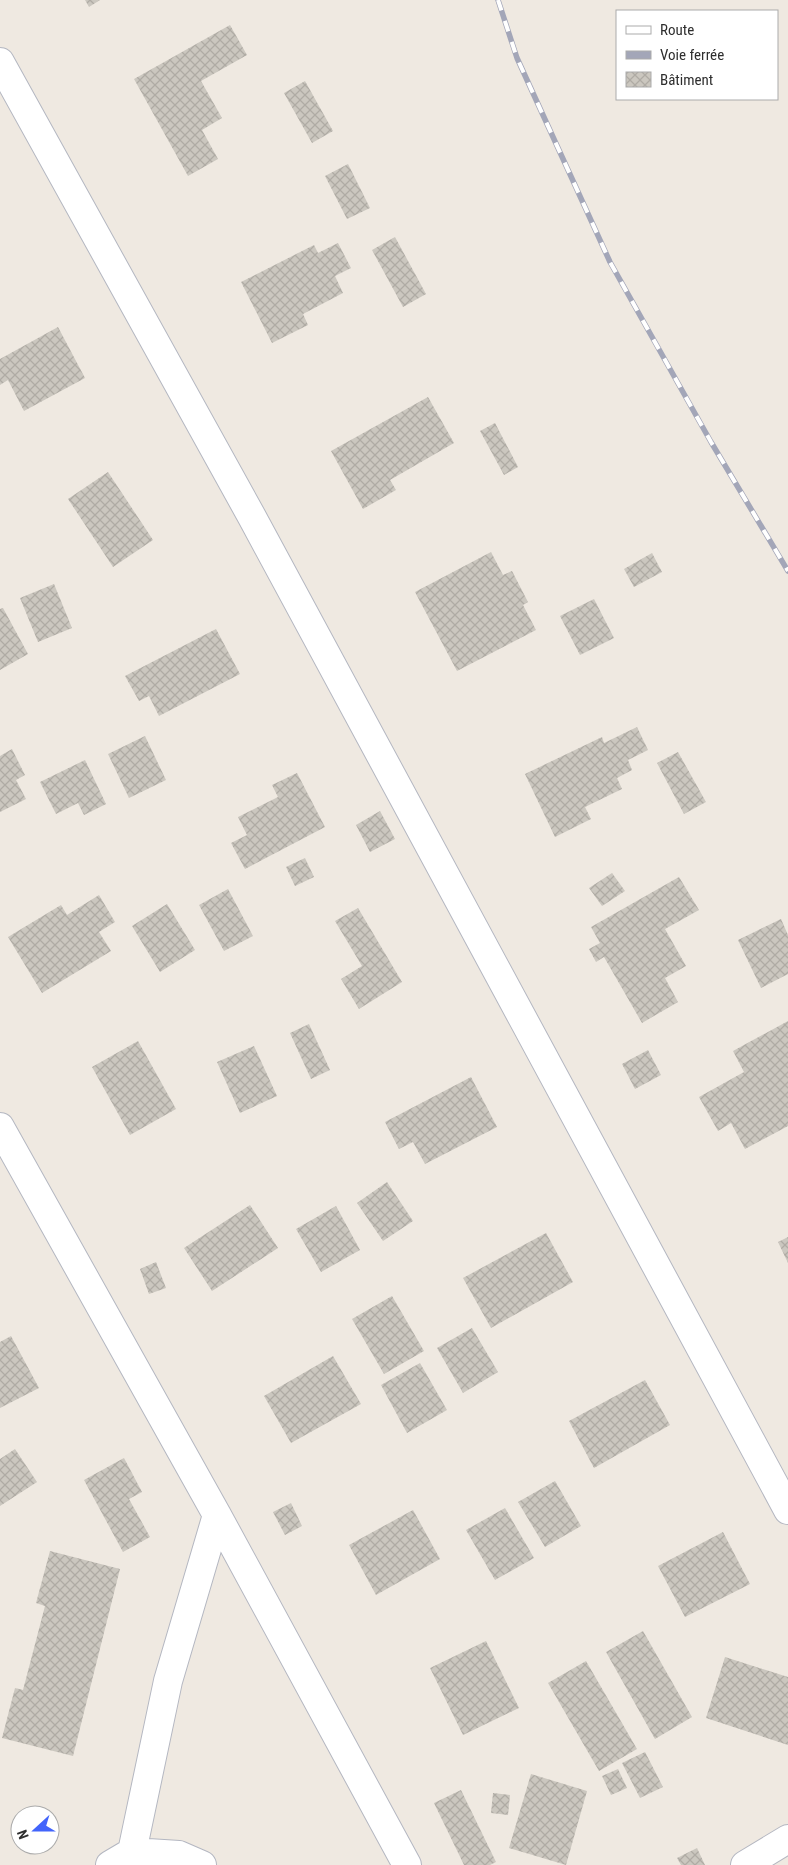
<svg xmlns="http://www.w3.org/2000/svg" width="788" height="1865" viewBox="0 0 788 1865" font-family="'Roboto Condensed',sans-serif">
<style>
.building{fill:url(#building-cross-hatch)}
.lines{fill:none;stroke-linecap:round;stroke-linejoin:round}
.minor-casing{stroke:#b4b7c1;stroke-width:30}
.minor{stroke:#fff;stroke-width:28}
.rail-casing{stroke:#a3a6b8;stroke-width:5.5}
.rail{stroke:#fff;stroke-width:4;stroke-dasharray:11;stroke-linecap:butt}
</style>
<defs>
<pattern id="building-cross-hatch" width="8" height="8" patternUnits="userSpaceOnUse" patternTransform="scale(1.25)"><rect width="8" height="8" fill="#cbc7bf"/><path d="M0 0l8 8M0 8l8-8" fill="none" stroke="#afaba4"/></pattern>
</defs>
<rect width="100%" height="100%" fill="#efe9e1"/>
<path class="building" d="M85 0H100L89 7Z
M230 25 247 55 201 81 222 118 202 130 218 159 188 176 134 79Z
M305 81 333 131 312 143 284 93Z
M348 164 370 208 347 219 325 176Z
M395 237 426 294 403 307 372 250Z
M338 243 351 268 335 276 343 293 303 314 308 325 272 343 241 282 314 245 318 253Z
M58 327 85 378 24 411 8 380 0 385V359Z
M428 397 454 443 390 480 396 490 363 509 331 451Z
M495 423 518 467 504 475 480 431Z
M108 472 153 540 113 567 68 499Z
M491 552 503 575 512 571 528 602 523 605 536 630 457 671 415 592Z
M652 553 662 572 634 587 624 569Z
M54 584 72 628 38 642 20 598Z
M594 599 614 638 580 655 560 616Z
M3 608 28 654 0 670V609Z
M216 629 240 674 159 716 149 696 139 701 125 676Z
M637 727 648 750 628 760 632 770 617 778 622 789 585 807 591 819 555 837 525 774 602 737 604 743Z
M145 736 166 780 129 798 108 754Z
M12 749 25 775 16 780 26 799 0 812V756Z
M678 752 706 802 684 814 657 763Z
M85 760 106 804 84 815 78 803 56 814 40 782Z
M297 773 325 827 245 869 231 843 247 835 238 817 278 797 272 785Z
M380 811 395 839 370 852 356 825Z
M305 858 314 877 295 886 286 867Z
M612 873 625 891 602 906 589 888Z
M679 877 699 910 665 929 686 966 665 978 678 1002 642 1023 604 957 596 962 589 949 600 943 591 927Z
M228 889 253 936 224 951 199 905Z
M99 895 115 922 99 932 111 951 42 993 8 937 61 905 67 915Z
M167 904 195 950 160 972 132 926Z
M358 908 402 982 359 1009 341 979 362 966 335 921Z
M781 919 788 935V974L761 988 738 940Z
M788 1021V1126L745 1149 731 1123 718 1131 699 1097 744 1072 733 1051Z
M309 1024 330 1070 311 1079 290 1033Z
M138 1041 176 1109 130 1135 92 1067Z
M254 1046 277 1096 240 1113 217 1062Z
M648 1050 661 1075 635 1089 622 1064Z
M471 1077 497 1127 425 1164 413 1142 399 1149 385 1122Z
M387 1182 413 1221 383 1241 357 1203Z
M250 1205 278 1248 212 1291 184 1248Z
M336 1206 360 1250 321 1272 296 1229Z
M546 1233 573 1282 491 1328 463 1278Z
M788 1237V1263L778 1242Z
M156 1262 166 1288 149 1294 140 1269Z
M392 1296 424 1351 384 1374 352 1319Z
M472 1328 498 1372 463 1393 437 1348Z
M11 1336 39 1388 0 1408V1342Z
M333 1356 361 1404 291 1443 264 1396Z
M420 1363 447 1410 407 1433 381 1385Z
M645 1380 670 1425 594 1468 569 1421Z
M15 1449 37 1482 0 1506V1459Z
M124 1458 142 1492 129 1499 150 1537 123 1552 84 1480Z
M555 1481 581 1526 545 1547 518 1502Z
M291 1503 302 1526 285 1535 273 1512Z
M505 1508 534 1558 495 1580 466 1530Z
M413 1510 440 1559 376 1595 349 1545Z
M723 1532 750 1584 685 1617 658 1566Z
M50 1551 120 1569 73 1756 2 1738 15 1688 23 1690 45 1606 36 1603Z
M643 1631 692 1717 655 1739 606 1652Z
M486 1641 519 1708 463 1735 430 1668Z
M725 1657 788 1677V1745L706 1718Z
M586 1661 637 1749 599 1771 548 1683Z
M645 1752 663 1787 640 1798 622 1763Z
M618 1769 627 1788 611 1795 602 1776Z
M531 1774 587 1791 566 1865 509 1848Z
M461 1790 496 1862 490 1865H464L434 1803Z
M493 1793 510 1795 508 1815 491 1813Z
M697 1848 705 1865H681L677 1858Z"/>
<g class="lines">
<g class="minor-casing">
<path id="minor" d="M0 62 252 517 788 1510
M0 1127 217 1515 407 1865
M132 1852 179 1855 202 1865
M110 1865 132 1852 168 1681 217 1515
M745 1865 788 1839"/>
</g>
<use href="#minor" class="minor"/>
<g class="rail-casing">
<path id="rail" d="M498 0 517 58 610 262 711 442 788 571"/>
</g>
<use href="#rail" class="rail"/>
</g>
<rect x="616" y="10" width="162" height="90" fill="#ffffff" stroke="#ababab"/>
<rect x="626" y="26" width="25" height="8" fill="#ffffff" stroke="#ababab"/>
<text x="660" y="35" font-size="15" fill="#2e2e2e">Route</text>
<rect x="626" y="51" width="25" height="8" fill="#a3a6b8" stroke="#ababab"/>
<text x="660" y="60" font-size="15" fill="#2e2e2e">Voie ferrée</text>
<rect x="626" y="72" width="25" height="15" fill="url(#building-cross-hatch)" stroke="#ababab"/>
<text x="660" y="85" font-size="15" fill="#2e2e2e">Bâtiment</text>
<g transform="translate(35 1830) rotate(249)"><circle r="24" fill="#ffffff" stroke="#ababab"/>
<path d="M0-4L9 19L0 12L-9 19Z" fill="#4264fb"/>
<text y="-8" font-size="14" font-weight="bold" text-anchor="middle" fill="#2e2e2e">N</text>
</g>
</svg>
